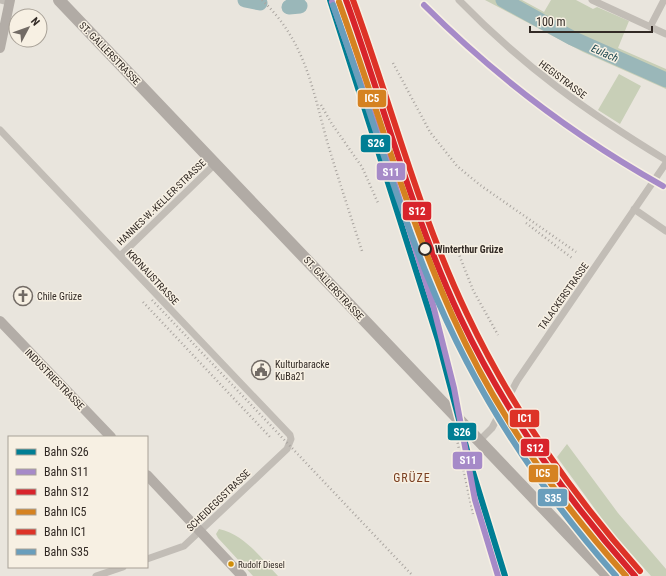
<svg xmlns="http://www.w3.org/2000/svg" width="666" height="576" viewBox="0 0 666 576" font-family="'Roboto Condensed',sans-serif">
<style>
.green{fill:#c8cfb7}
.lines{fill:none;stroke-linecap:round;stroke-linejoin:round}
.river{stroke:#9ab7b9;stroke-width:15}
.street{stroke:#c2bdb6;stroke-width:7}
.secondary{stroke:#b3ada7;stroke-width:10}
.primary{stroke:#b1aba5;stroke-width:12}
.rail{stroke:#aaa5a0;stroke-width:2.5;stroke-dasharray:1 3;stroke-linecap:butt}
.rail-1-casing{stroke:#f7f0e3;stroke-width:9}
.rail-2-casing{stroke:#f7f0e3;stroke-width:9}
.rail-3-casing{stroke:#f7f0e3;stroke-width:9}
.rail-4-casing{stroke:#f7f0e3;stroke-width:9}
.rail-5-casing{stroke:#f7f0e3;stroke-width:9}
.rail-6-casing{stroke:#f7f0e3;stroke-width:9}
.rail-1{stroke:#007e94;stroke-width:6}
.rail-2{stroke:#a68ac8;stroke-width:6}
.rail-3{stroke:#d8242b;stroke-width:6}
.rail-4{stroke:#d58221;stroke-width:6}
.rail-5{stroke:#dd3327;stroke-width:6}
.rail-6{stroke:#699ebc;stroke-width:6}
.stop-dot{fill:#f7f0e3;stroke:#322a25;stroke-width:2}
.bus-dot{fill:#d08d07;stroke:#f7f0e3;stroke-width:1.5}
.labels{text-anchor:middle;stroke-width:3;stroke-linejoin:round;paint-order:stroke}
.bus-label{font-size:9px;fill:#322a25;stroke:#f7f0e3;text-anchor:start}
.street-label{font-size:10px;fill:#322a25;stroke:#f7f0e3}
.stop-label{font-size:10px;font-weight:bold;fill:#322a25;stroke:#f7f0e3;text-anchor:start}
.poi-label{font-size:10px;fill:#322a25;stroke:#f7f0e3;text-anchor:start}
.water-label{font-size:11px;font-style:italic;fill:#1d4851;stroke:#f7f0e3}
.quarter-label{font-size:12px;letter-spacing:1px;fill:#7c4123;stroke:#f7f0e3}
.line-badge{stroke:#f7f0e3;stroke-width:1.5}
.badge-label{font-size:11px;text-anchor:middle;font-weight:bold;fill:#fff}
</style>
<rect width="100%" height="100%" fill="#e9e5dd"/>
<path class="green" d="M485 0H522L544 12 551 0H576L593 9 597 7 629 21 618 48 666 69V89L583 52Z
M619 74 641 86 620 124 598 110Z
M567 444 618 513 666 569V576H651L611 531 557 457Z
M219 529C245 535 260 557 278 576H253L218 538 216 534Z"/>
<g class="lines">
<path class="river" d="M245 0 260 3
M503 0 572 38 666 80
M289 7 300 6"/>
<path class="street" d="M1 0 9 2
M459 0C524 67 587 112 666 160
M592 0 666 34
M650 27 664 0
M0 130 290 435 291 439 287 449 184 546 147 559
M634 209 666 231
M120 256 216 163
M479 441 492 428 517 381 666 163
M96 576 123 567"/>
<path class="secondary" d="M0 48 10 0
M0 321 111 437
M147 475 242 576"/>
<path class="primary" d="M59 0 608 576"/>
<path class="rail" d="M262 0C305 41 312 87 327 141 338 178 350 214 362 251
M393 63 430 132 457 166 480 185 576 252
M321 105 332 124 362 167 378 203
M526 223 572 258
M458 252 473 290 498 335
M152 300 413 576
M143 302 270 437
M456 435 473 514
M478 508 499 576"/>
<g class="rail-1-casing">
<path id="rail-1" d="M330 0 438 340 472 469 505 576"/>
</g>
<g class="rail-2-casing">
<path id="rail-2" d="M332 2 383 147 433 305 454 388 475 500 498 576
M424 5C496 77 574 136 663 186"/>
</g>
<g class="rail-3-casing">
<path id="rail-3" d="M346 0C384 105 412 215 460 317 505 412 565 497 635 576"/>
</g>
<g class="rail-4-casing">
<path id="rail-4" d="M339 2C377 107 407 215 453 317 496 413 556 498 626 576"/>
</g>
<g class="rail-5-casing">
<path id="rail-5" d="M353 0C391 104 419 214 467 314 512 409 571 493 640 571"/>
</g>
<g class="rail-6-casing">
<path id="rail-6" d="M333 5C366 96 392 190 429 280 473 389 538 488 616 576"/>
</g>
<use href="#rail-1" class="rail-1"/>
<use href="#rail-2" class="rail-2"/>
<use href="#rail-3" class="rail-3"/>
<use href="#rail-4" class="rail-4"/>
<use href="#rail-5" class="rail-5"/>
<use href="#rail-6" class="rail-6"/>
</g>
<defs>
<g id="church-ring" transform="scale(1)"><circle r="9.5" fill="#f7f0e3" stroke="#726b65" stroke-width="1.5"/><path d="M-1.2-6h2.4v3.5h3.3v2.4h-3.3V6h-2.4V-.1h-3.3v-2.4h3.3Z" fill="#726b65"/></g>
<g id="civic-ring" transform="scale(1)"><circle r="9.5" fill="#f7f0e3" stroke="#726b65" stroke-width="1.5"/><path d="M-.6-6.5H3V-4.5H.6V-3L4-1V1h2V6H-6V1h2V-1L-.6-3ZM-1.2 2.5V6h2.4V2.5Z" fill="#726b65"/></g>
</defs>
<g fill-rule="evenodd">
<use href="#church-ring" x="23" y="296"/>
<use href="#civic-ring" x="261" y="370"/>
</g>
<circle class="stop-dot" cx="425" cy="249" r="6"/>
<circle class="bus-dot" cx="231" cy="564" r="3.5"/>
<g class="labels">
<g class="bus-label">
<text x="238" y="568">Rudolf Diesel</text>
</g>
<g class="street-label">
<text transform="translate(110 53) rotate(46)" y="4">ST. GALLERSTRASSE</text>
<text transform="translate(563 79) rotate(37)" y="4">HEGISTRASSE</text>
<text transform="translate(161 202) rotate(-44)" y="4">HANNES-W.-KELLER-STRASSE</text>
<text transform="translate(153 277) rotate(47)" y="4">KRONAUSTRASSE</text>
<text transform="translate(334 288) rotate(47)" y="4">ST. GALLERSTRASSE</text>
<text transform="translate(563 296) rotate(-55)" y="4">TALACKERSTRASSE</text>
<text transform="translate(55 379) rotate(46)" y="4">INDUSTRIESTRASSE</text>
<text transform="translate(218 500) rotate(-44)" y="4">SCHEIDEGGSTRASSE</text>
</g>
<g class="stop-label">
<text x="435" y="253">Winterthur Grüze</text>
</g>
<g class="poi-label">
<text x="37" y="300">Chile Grüze</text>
<text x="275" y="368">Kulturbaracke<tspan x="275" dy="12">KuBa21</tspan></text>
</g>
<g class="water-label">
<text transform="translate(605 53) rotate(24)" y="4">Eulach</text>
</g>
<g class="quarter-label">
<text x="412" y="482">GRÜZE</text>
</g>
</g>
<g class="line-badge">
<rect x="357" y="89" width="30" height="19" rx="4" fill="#d58221"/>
<rect x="360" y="134" width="31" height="19" rx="4" fill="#007e94"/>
<rect x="376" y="162" width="30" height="19" rx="4" fill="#a68ac8"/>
<rect x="402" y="201" width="30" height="20" rx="4" fill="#d8242b"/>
<rect x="509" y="409" width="31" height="19" rx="4" fill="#dd3327"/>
<rect x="447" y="422" width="30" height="19" rx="4" fill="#007e94"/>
<rect x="520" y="438" width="30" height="19" rx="4" fill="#d8242b"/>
<rect x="452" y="451" width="31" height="19" rx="4" fill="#a68ac8"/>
<rect x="528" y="464" width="31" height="19" rx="4" fill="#d58221"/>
<rect x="537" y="488" width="31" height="19" rx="4" fill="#699ebc"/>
</g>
<g class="badge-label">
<text x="372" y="102">IC5</text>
<text x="376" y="147">S26</text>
<text x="391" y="176">S11</text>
<text x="417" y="215">S12</text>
<text x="525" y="422">IC1</text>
<text x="462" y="436">S26</text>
<text x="535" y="452">S12</text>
<text x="468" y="464">S11</text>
<text x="543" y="477">IC5</text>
<text x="553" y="502">S35</text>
</g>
<rect x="8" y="436" width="140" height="132" fill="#f7f0e3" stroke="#a8a197"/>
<rect x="16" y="449" width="20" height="6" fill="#007e94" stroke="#a8a197"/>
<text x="44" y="456" font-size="12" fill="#322a25">Bahn S26</text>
<rect x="16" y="469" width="20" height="6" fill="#a68ac8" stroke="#a8a197"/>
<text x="44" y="476" font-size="12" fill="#322a25">Bahn S11</text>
<rect x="16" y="489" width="20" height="6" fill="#d8242b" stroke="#a8a197"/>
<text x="44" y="496" font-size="12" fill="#322a25">Bahn S12</text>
<rect x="16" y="509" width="20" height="6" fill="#d58221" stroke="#a8a197"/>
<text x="44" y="516" font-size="12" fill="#322a25">Bahn IC5</text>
<rect x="16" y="529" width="20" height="6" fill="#dd3327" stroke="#a8a197"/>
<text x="44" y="536" font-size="12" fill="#322a25">Bahn IC1</text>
<rect x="16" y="549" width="20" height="6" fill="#699ebc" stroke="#a8a197"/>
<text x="44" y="556" font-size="12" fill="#322a25">Bahn S35</text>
<g transform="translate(28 28) rotate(49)"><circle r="19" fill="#f7f0e3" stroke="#a8a197"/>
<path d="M0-3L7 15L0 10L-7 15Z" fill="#726b65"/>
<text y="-6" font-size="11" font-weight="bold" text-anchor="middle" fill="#322a25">N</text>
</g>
<path d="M530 26v6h122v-6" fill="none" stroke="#322a25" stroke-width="2"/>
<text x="536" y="26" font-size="12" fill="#322a25" stroke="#f7f0e3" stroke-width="3" paint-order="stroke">100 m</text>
</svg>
